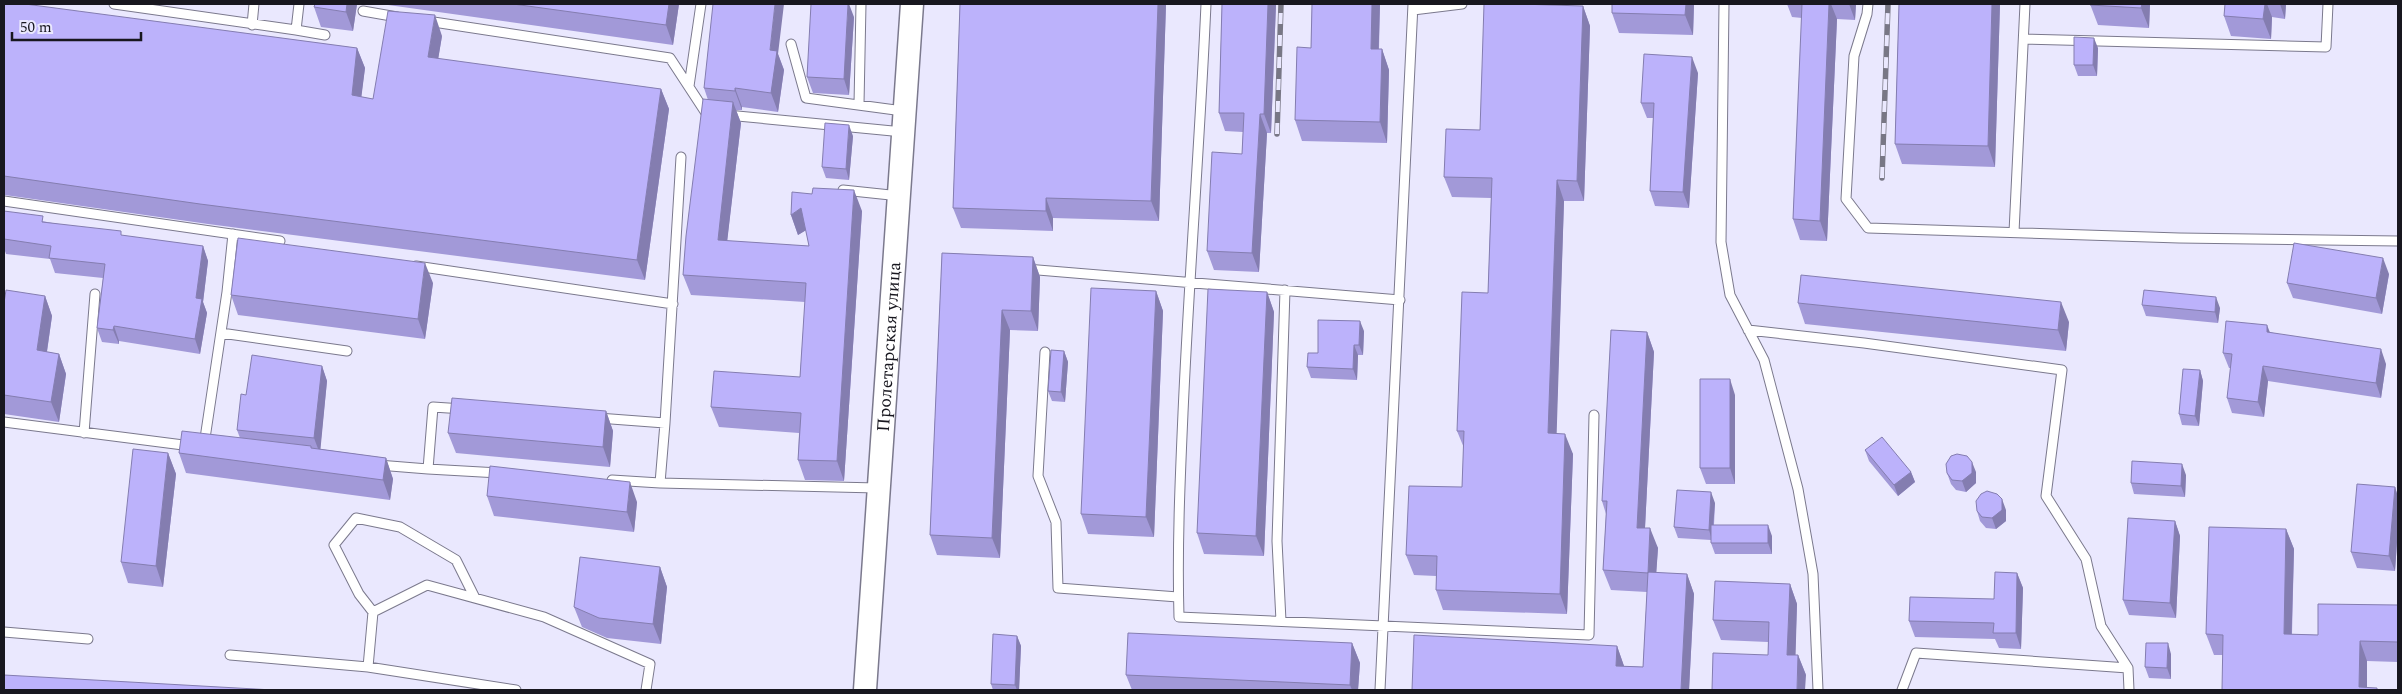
<svg xmlns="http://www.w3.org/2000/svg" width="2402" height="694" viewBox="0 0 2402 694" font-family="Spectral,serif">
<style>
.lines{fill:none;stroke-linecap:round;stroke-linejoin:round}
.service-casing{stroke:#7b798d;stroke-width:11}
.tertiary-casing{stroke:#7b798d;stroke-width:25}
.service{stroke:#fff;stroke-width:9}
.tertiary{stroke:#fff;stroke-width:22}
.rail-casing{stroke:#787785;stroke-width:5.5}
.rail{stroke:#eae8fe;stroke-width:4;stroke-dasharray:11;stroke-linecap:butt}
.wall{fill:#a299d8}
.shaded-wall{fill:#847db0}
.building{fill:#bcb2fb;stroke:#847db0}
.labels{text-anchor:middle;stroke-width:4;stroke-linejoin:round;paint-order:stroke}
.street-label{font-size:18px;fill:#18171f;stroke:#eae8fe}
</style>
<rect width="100%" height="100%" fill="#eae8fe"/>
<g class="lines">
<g class="service-casing">
<path id="service" d="M114 4 296 30 299 4
M1206 4C1200 140 1189 276 1183 413 1180 481 1177 549 1179 617L1589 635 1594 415
M1724 4 1721 242 1730 295 1764 360 1798 489 1813 574 1818 690
M1868 4 1867 14 1854 56 1846 199 1868 228 2179 238 2398 241
M1413 10 1462 4
M363 11 397 17
M427 21 670 58 706 113H709
M252 25 254 4
M296 30 325 35
M2024 39 2326 47 2328 4
M791 44 806 98 903 111
M689 86 701 4
M859 104 861 4
M727 115 903 132
M843 190 900 196
M4 201 280 241
M2014 232 2025 4
M416 266 673 304
M1026 269 1400 300
M1748 330 1864 343 2062 370 2046 496 2086 559 2101 626 2128 668 2129 690
M221 333 347 351
M1045 352 1038 476 1056 522 1058 588 1178 597
M463 409 433 407 428 469 499 473
M598 418 665 423 660 483 877 488
M4 422 191 446
M665 423 681 157
M84 433 95 294
M204 445 227 292 233 234
M378 465 428 469
M612 480 660 483
M373 612 359 594 334 545 356 518 400 527 456 560 475 598
M1281 621 1277 541 1285 290
M4 632 88 639
M230 655 368 667 516 690
M368 667 373 612 427 585 544 617 650 664 646 690
M1380 690 1413 4
M1902 690 1916 653 2128 668"/>
</g>
<g class="tertiary-casing">
<g id="tertiary">
<path id="s1" d="M865 690 912 4"/>
</g>
</g>
<use href="#service" class="service"/>
<use href="#tertiary" class="tertiary"/>
<g class="rail-casing">
<path id="rail" d="M1277 134 1281 4
M1882 178 1888 4"/>
</g>
<use href="#rail" class="rail"/>
</g>
<path class="wall" d="M4 4 357 48 365 68 361 97 373 99 442 36 438 59 661 89 669 109 645 280 208 224 5 195H4Z
M357 4 353 31 321 27 314 7Z
M381 4H679L673 45Z
M960 4H1166L1159 221 1053 218V231L961 228 953 208Z
M1222 4H1276L1271 133H1267L1259 272 1214 270 1207 251 1242 154 1243 132 1225 131 1219 113Z
M1312 4H1380L1379 49H1382L1389 70 1387 143 1302 141 1295 120 1311 48Z
M1612 4H1694L1693 35 1619 33 1612 13Z
M1787 4H1856L1855 20 1837 19 1827 241 1800 240 1793 219 1802 18 1792 17Z
M1899 4H2000L1995 167 1902 164 1895 144Z
M2090 4H2150L2149 28 2098 25Z
M2225 4H2286L2285 19 2272 17 2271 39 2231 36 2224 16Z
M1583 6 1590 26 1584 201H1564L1556 434 1573 454 1567 614 1443 610 1436 590V576L1414 575 1406 555 1462 487 1464 448 1457 431 1488 293 1491 198 1452 197 1444 177 1480 130Z
M854 17 849 95 813 93 807 77Z
M2098 48 2097 76H2078L2074 65Z
M778 54 784 70 778 112 742 107V110H736L741 123 727 241 809 246 806 230 798 235 791 215 862 211 844 481 805 480 798 460 799 433 719 427 711 407 800 377 805 302 691 295 683 275 708 100 704 88Z
M1698 73 1689 208 1655 206 1650 191 1653 118H1647L1641 103Z
M853 136 849 180 826 178 822 167Z
M4 214 123 236 203 246 208 261 203 302 207 313 200 354 119 341V344L102 342 97 328 103 278 55 273 50 259 6 254 4 248Z
M942 253 1033 257 1040 277 1038 331 1010 330 1000 558 937 555 930 535Z
M2389 274 2382 314 2293 298 2287 283Z
M433 283 425 339 238 315 231 295Z
M1156 291 1163 311 1154 537 1088 534 1081 514Z
M1267 292 1274 312 1264 556 1204 554 1197 533Z
M45 296 52 316 47 352 59 354 66 374 59 422 4 414V303Z
M1798 303 2069 322 2066 351 1805 324Z
M2142 305 2220 308 2218 323 2146 316Z
M1364 331 1363 355H1358L1357 380 1311 378 1307 367 1318 353Z
M1647 332 1654 352 1645 528 1658 548 1656 573 1687 574 1694 594 1689 690H1412L1617 646 1624 666 1643 667 1647 592 1611 590 1603 570 1606 514 1602 501Z
M2270 332 2386 364 2381 398 2268 381 2264 417 2232 413 2227 398 2231 368H2229L2223 353Z
M1064 351 1068 362 1065 402 1052 401 1048 391Z
M322 366 327 381 320 449 386 458 393 479 390 500 186 473 179 453 240 438 237 430 246 395Z
M2200 370 2203 381 2199 426 2182 425 2179 414Z
M1735 395V484H1706L1700 468Z
M606 411 613 431 610 467 456 453 448 433Z
M1865 450 1911 472 1915 482 1898 496 1869 461Z
M168 453 176 474 163 587 128 583 121 562Z
M1976 472V483L1966 492 1956 490 1951 484 1947 473Z
M2186 475 2185 497 2134 494 2131 483Z
M2395 487 2398 497V528L2395 571 2357 568 2351 552Z
M487 496 637 502 634 532 494 516Z
M1715 503 1714 525 1772 536V554H1715L1711 543V540L1678 538 1674 527Z
M2006 510V521L1996 529 1986 528 1980 521 1977 511Z
M2175 521 2180 536 2176 618 2129 615 2123 600Z
M2286 529 2294 549 2292 634 2318 635 2398 605V662L2367 661V688L2378 690 2222 655H2214L2206 634Z
M660 567 667 587 661 644 607 638 582 627 574 607Z
M2017 573 2023 588 2021 649 1999 648 1995 639 1915 637 1909 621 1994 599Z
M1790 584 1797 604 1795 655H1798L1806 675 1768 655V642L1721 640 1713 620Z
M1017 636 1021 646 1019 690H993L991 684Z
M1352 643 1360 663 1358 690H1132L1126 675Z
M2171 654V679L2149 678 2145 667Z"/>
<path class="shaded-wall" d="M347 4H357L353 31 346 12Z
M669 4H679L673 45 666 25Z
M775 4H784L778 54 784 70 778 112 771 93 770 50Z
M848 4H849L854 17 849 95 844 79Z
M1158 4H1166L1159 221 1151 201Z
M1268 4H1276L1271 133 1264 114Z
M1372 4H1380L1378 69 1371 49Z
M1686 4H1694L1693 35 1685 15Z
M1829 4H1831L1837 19 1827 241 1820 221Z
M1849 4H1856L1855 20Z
M1992 4H2000L1995 167 1988 146Z
M2142 4H2150L2149 28 2141 8Z
M2265 4H2267L2272 17 2271 39 2263 19Z
M2280 4H2286L2285 19Z
M1583 6 1590 26 1584 201 1577 181Z
M435 15 442 36 435 78 428 57Z
M2094 38 2098 48 2097 76 2093 65Z
M357 48 365 68 359 116 352 95Z
M1382 49 1389 70 1387 143 1380 122Z
M1692 57 1698 73 1689 208 1683 192Z
M735 88 742 107V110L735 91Z
M661 89 669 109 645 280 637 260Z
M733 102 741 123 725 260 718 240Z
M1260 114 1267 133 1259 272 1252 253Z
M849 125 853 136 849 180 846 169Z
M1557 180 1564 201 1556 454 1548 433Z
M854 190 862 211 844 481 837 461Z
M1046 198 1053 218V231L1046 211Z
M801 208 808 229 798 235 791 215Z
M203 246 208 261 203 302 207 313 200 354 195 339 196 298Z
M1033 257 1040 277 1038 331 1031 311Z
M2383 258 2389 274 2382 314 2376 298Z
M425 263 433 283 425 339 418 319Z
M1156 291 1163 311 1154 537 1146 517Z
M1267 292 1274 312 1264 556 1256 536Z
M45 296 52 316 44 371 37 350Z
M2216 297 2220 308 2218 323 2215 312Z
M2061 302 2069 322 2066 351 2058 330Z
M1002 310 1010 330 1000 558 992 538Z
M1360 321 1364 331 1363 355 1359 345Z
M2267 325 2273 340 2267 332Z
M114 326 119 341V344L113 330Z
M1647 332 1654 352 1644 547 1637 528Z
M1354 345 1358 355 1357 380 1353 369Z
M2381 349 2386 364 2381 398 2376 383Z
M1064 351 1068 362 1065 402 1061 392Z
M59 354 66 374 59 422 51 402Z
M322 366 327 381 320 454 314 438Z
M2263 366 2268 381 2264 417 2258 402Z
M2200 370 2203 381 2199 426 2195 416Z
M1730 379 1735 395V484L1730 468Z
M606 411 613 431 610 467 603 447Z
M1565 434 1573 454 1567 614 1560 594Z
M168 453 176 474 163 587 156 566Z
M386 458 393 479 390 500 383 480Z
M1972 462 1976 472V483L1966 492 1962 481Z
M2182 464 2186 475 2185 497 2181 486Z
M1911 472 1915 482 1898 496 1894 485Z
M630 482 637 502 634 532 627 512Z
M2395 487 2398 497V528L2395 571 2389 556Z
M1711 492 1715 503 1712 540 1709 530Z
M2002 499 2006 510V521L1996 529 1992 518Z
M2175 521 2180 536 2176 618 2170 603Z
M1768 525 1772 536V554L1768 543Z
M1650 528 1658 548 1655 592 1648 573Z
M2286 529 2294 549 2291 654 2284 634Z
M660 567 667 587 661 644 653 624Z
M2017 573 2023 588 2021 649 2016 633Z
M1687 574 1694 594 1689 690H1681Z
M1790 584 1797 604 1795 675 1787 655Z
M1017 636 1021 646 1019 690H1017L1015 685Z
M2360 641 2367 661V690L2359 687Z
M1352 643 1360 663 1358 690H1352L1350 685Z
M2168 643 2171 654V679L2167 668Z
M1617 646 1624 666H1616Z
M1798 655 1806 675 1805 690H1797Z"/>
<path class="building" d="M4 4H25L357 48 352 95 373 99 388 11 435 15 428 57 661 89 637 260 200 204 4 176Z
M315 4H347L346 12 314 7Z
M513 4H669L666 25Z
M713 4H775L770 50 777 51 771 93 735 88V91L704 88Z
M811 4H848L844 79 807 77Z
M960 4H1158L1151 201 1046 198V211L953 208Z
M1222 4H1268L1264 114H1260L1252 253 1207 251 1212 152 1242 154 1244 113H1219Z
M1312 4H1372L1371 49H1382L1380 122 1295 120 1297 47 1311 48Z
M1484 4H1519L1583 6 1577 181 1557 180 1548 433 1565 434 1560 594 1436 590 1437 556 1406 555 1409 486 1462 487 1464 431H1457L1462 292 1488 293 1492 178 1444 177 1446 129 1480 130Z
M1612 4H1686L1685 15 1612 13Z
M1802 4H1829L1820 221 1793 219Z
M1899 4H1992L1988 146 1895 144Z
M2090 4H2142L2141 8 2090 5Z
M2225 4H2265L2263 19 2224 16Z
M2074 37 2094 38 2093 65H2074Z
M1644 54 1692 57 1683 192 1650 191 1654 103H1641Z
M703 99 733 102 718 240 809 246 801 208 791 215 792 192 812 194 813 188 854 190 837 461 798 460 801 413 711 407 714 371 800 377 806 283 683 275 686 236Z
M825 123 849 125 846 169 822 167Z
M4 211 43 216 42 222 121 231V235L203 246 196 298 202 299 195 339 114 326 113 330 97 328 105 264 49 258 51 246 4 239Z
M238 238 425 263 418 319 231 295Z
M2294 243 2383 258 2376 298 2287 283Z
M942 253 1033 257 1031 311 1002 310 992 538 930 535Z
M1801 275 2061 302 2058 330 1798 303Z
M1091 288 1156 291 1146 517 1081 514Z
M1208 289 1267 292 1256 536 1197 533Z
M6 290 45 296 37 350 59 354 51 402 4 395V303Z
M2144 290 2216 297 2215 312 2142 305Z
M1318 320 1360 321 1359 345H1354L1353 369 1307 367 1308 353H1318Z
M2226 321 2267 325V332L2381 349 2376 383 2263 366 2258 402 2227 398 2232 354 2223 353Z
M1611 330 1647 332 1637 528H1650L1648 573 1603 570 1607 501H1602Z
M1051 350 1064 351 1061 392 1048 391Z
M252 355 322 366 314 438 237 430 241 394 246 395Z
M2183 369 2200 370 2195 416 2179 414Z
M1700 379H1730V468H1700Z
M452 398 606 411 603 447 448 433Z
M182 431 311 446V448L386 458 383 480 179 453Z
M1882 437 1911 472 1894 485 1865 450Z
M133 449 168 453 156 566 121 562Z
M1957 454 1967 456 1972 462V473L1962 481 1952 480 1947 473 1946 464 1951 456Z
M2132 461 2182 464 2181 486 2131 483Z
M490 466 630 482 627 512 487 496Z
M2357 484 2395 487 2389 556 2351 552Z
M1677 490 1711 492 1709 530 1674 527Z
M1987 491 1997 494 2002 499V510L1992 518 1982 517 1977 511 1976 501 1981 494Z
M2128 518 2175 521 2170 603 2123 600Z
M1711 525H1768V543H1711Z
M2209 527 2286 529 2284 634 2318 635V604L2398 605V642L2360 641 2359 687 2377 688V690H2222L2223 635 2206 634Z
M580 557 660 567 653 624 599 618 574 607Z
M1648 572 1687 574 1681 690H1412L1414 635 1617 646 1616 666 1643 667Z
M1995 572 2017 573 2016 633H1993L1994 623 1909 621 1910 597 1994 599Z
M1715 581 1790 584 1787 655H1798L1797 690H1712L1713 653 1768 655 1769 622 1713 620Z
M1128 633 1352 643 1350 685 1126 675Z
M993 634 1017 636 1015 685 991 684Z
M2146 643H2168L2167 668 2145 667Z
M4 675 273 690H4Z"/>
<g class="labels">
<g class="street-label">
<text dy="6" stroke="none"><textPath href="#s1" startOffset="344">Пролетарская улица</textPath></text>
</g>
</g>
<rect width="2402" height="694" fill="none" stroke="#18171f" stroke-width="10"/>
<path d="M12 32v8h129v-8" fill="none" stroke="#18171f" stroke-width="2.5"/>
<text x="20" y="32" font-size="15" fill="#18171f" stroke="#eae8fe" stroke-width="4" paint-order="stroke">50 m</text>
</svg>
